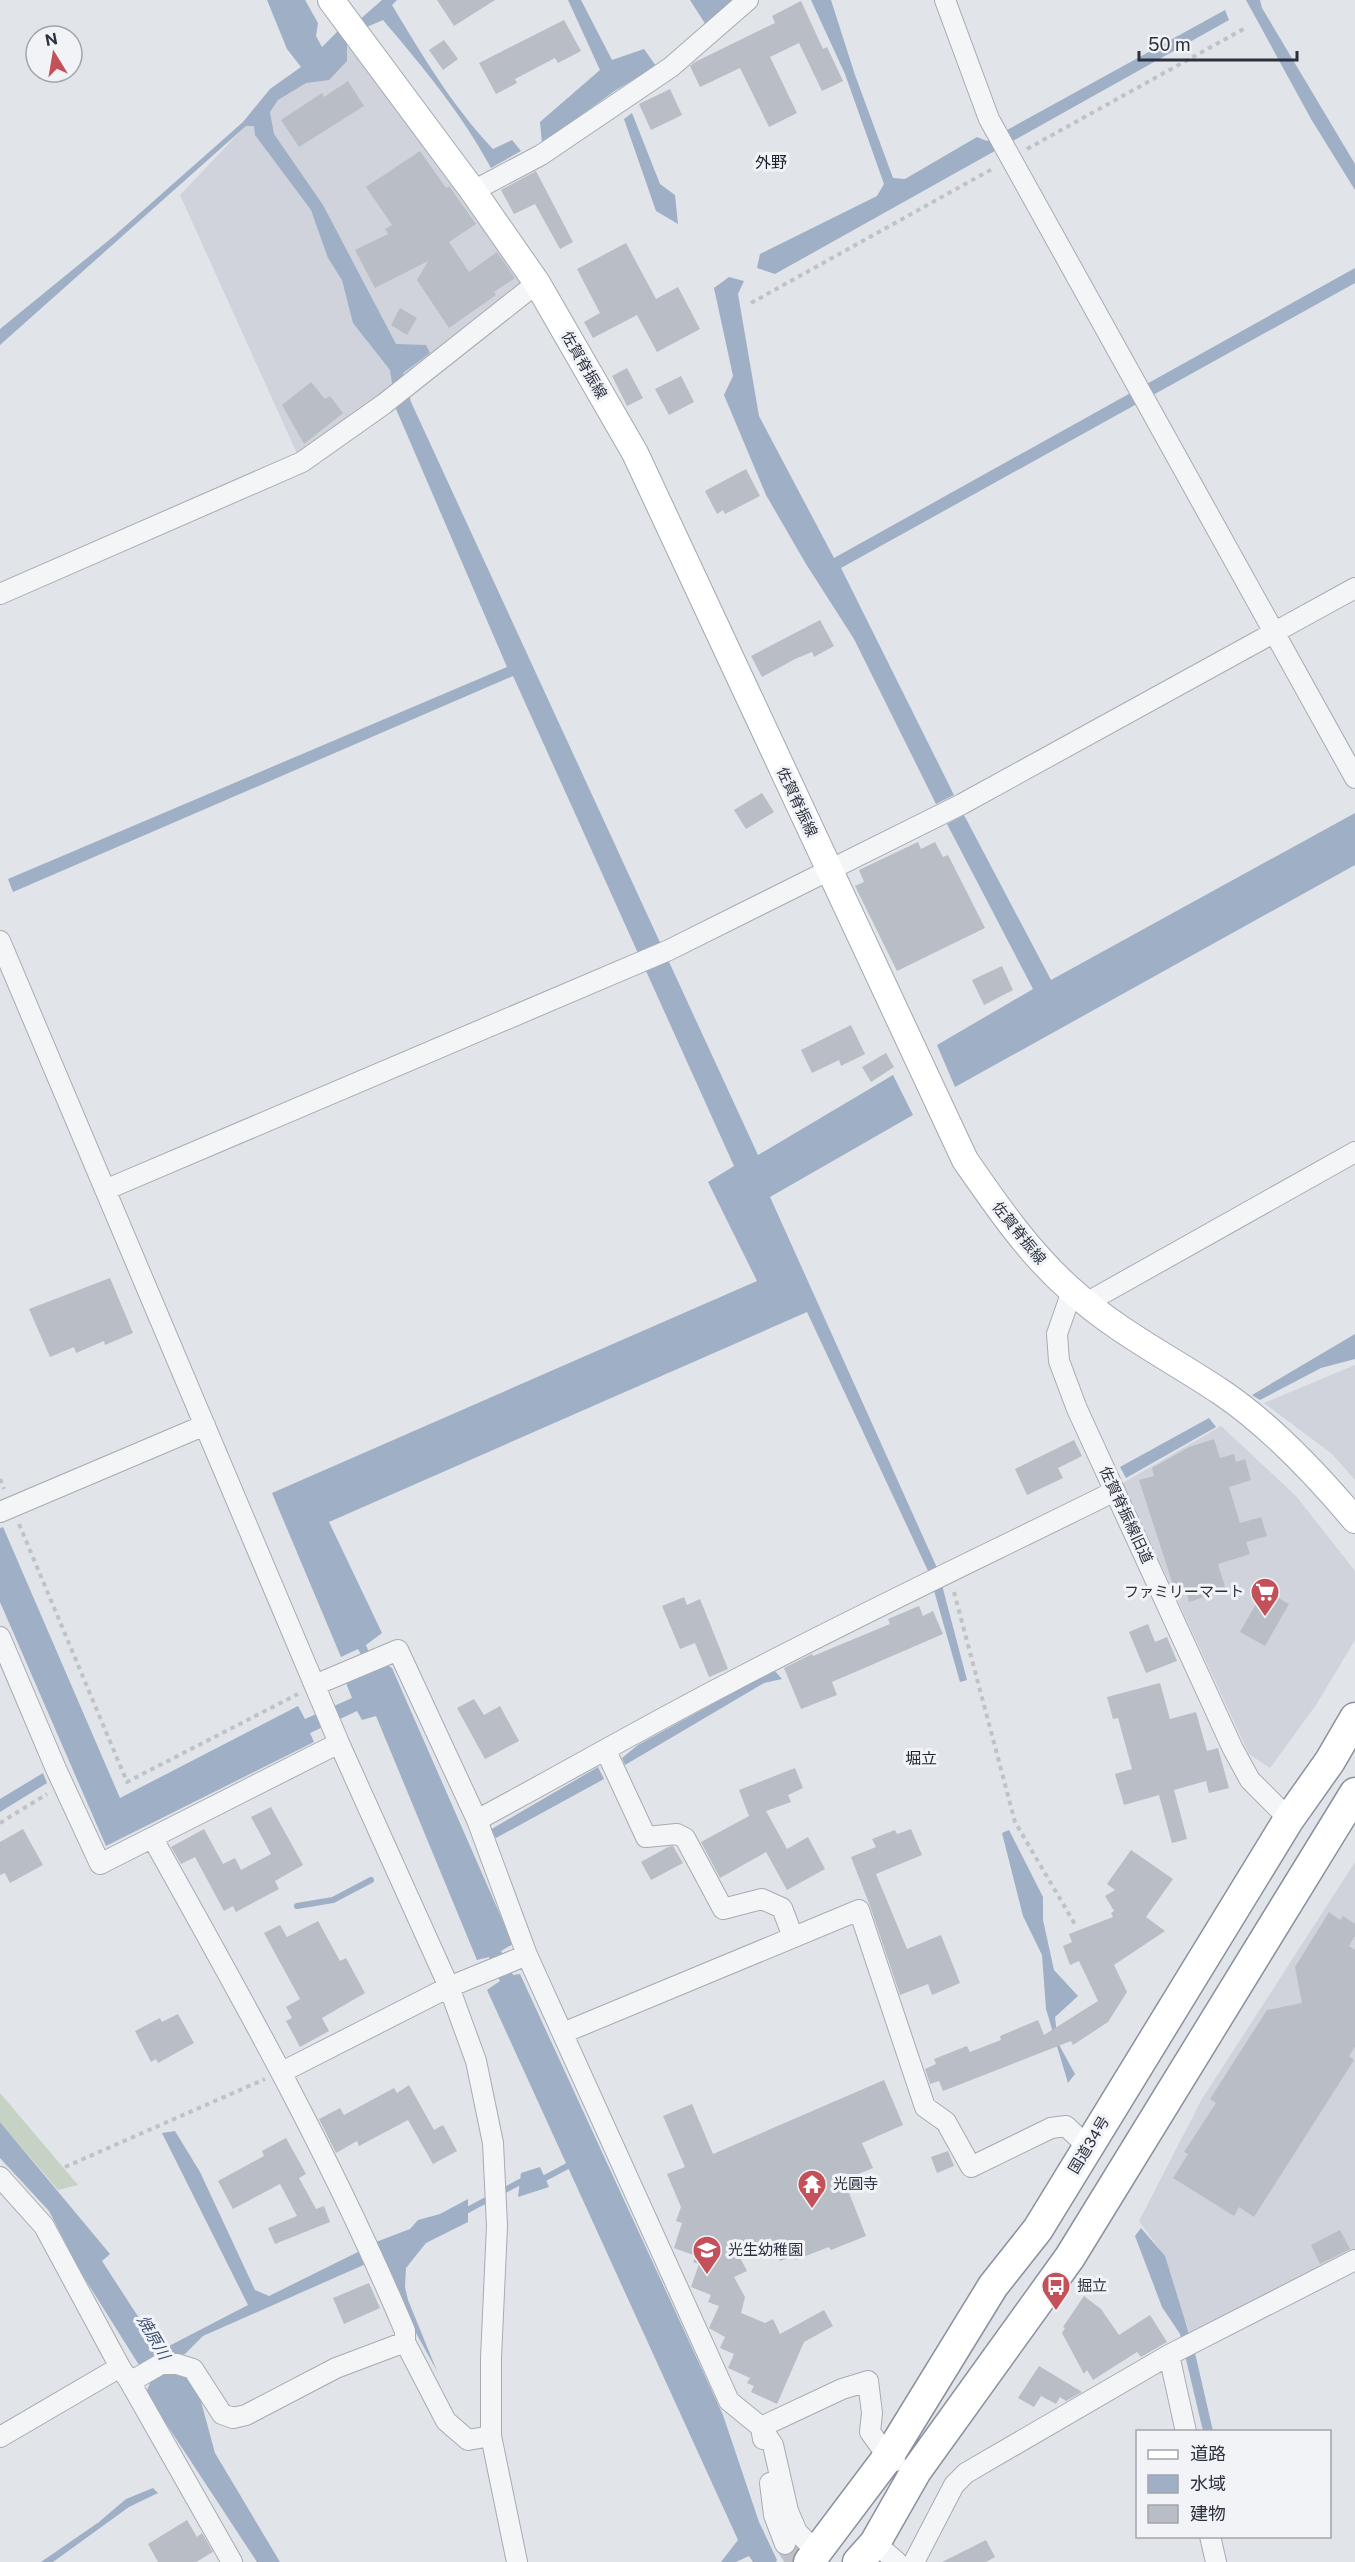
<svg xmlns="http://www.w3.org/2000/svg" width="1355" height="2562" viewBox="0 0 1355 2562" font-family="'Public Sans','Noto Sans JP',sans-serif">
<style>
.built{fill:#d0d3db}
.green{fill:#c6d2c3}
.water{fill:#9fafc6}
.lines{fill:none;stroke-linecap:round;stroke-linejoin:round}
.stream{stroke:#9fafc6;stroke-width:6}
.building{fill:#b9bdc5}
.minor-tunnel{stroke:#bdc0c7;stroke-width:20;stroke-dasharray:20 10;stroke-linecap:butt}
.minor-casing{stroke:#a7abb3;stroke-width:22}
.major-casing{stroke:#a2a8b4;stroke-width:28}
.highway-casing{stroke:#8a919e;stroke-width:33}
.path{stroke:#c0c2c7;stroke-width:4;stroke-dasharray:4.5 4.5;stroke-linecap:butt}
.minor{stroke:#f4f5f7;stroke-width:20}
.major{stroke:#fff;stroke-width:26}
.highway{stroke:#fff;stroke-width:30}
.labels{text-anchor:middle;stroke-width:6;stroke-linejoin:round;paint-order:stroke}
.street-label{font-size:15px;fill:#2b313f;stroke:#f1f3f6}
.poi-label{font-size:15px;fill:#2b313f;stroke:#f1f3f6;text-anchor:start}
.neighbourhood-label{font-size:16px;fill:#1d2230;stroke:#f1f3f6}
.water-label{font-size:16px;font-style:italic;fill:#384d70;stroke:#f1f3f6}
</style>
<rect width="100%" height="100%" fill="#e1e4e9"/>
<path class="built" d="M350 45 525 280 299 458 180 195 274 96Z
M1355 1365V1480L1332 1454 1264 1403Z
M1221 1426 1296 1496 1355 1571V1640L1316 1705 1270 1768 1249 1754 1123 1483Z
M1355 1862V2253L1191 2337 1160 2250 1139 2221 1202 2099Z"/>
<path class="green" d="M0 2093 78 2185 58 2190 0 2122Z"/>
<path class="water" d="M267 0H305L318 23 316 36 322 47 339 30 347 42V61L329 80 306 83 278 100 270 112 274 134 323 205 396 344 426 345 430 353 403 373 411 402 758 1155 893 1075 913 1115 770 1197 938 1570 967 1680 960 1682 929 1573 807 1312 329 1522 382 1633 366 1645 376 1670 387 1665 392 1668 513 1944 501 1951 513 1975 520 1974 723 2415 759 2522 777 2560 776 2562H753L749 2556 736 2562H721L738 2540 487 1990 500 1981 489 1957 477 1960 376 1716 362 1720 357 1711 310 1733 314 1742 106 1846 0 1602V1528L3 1527 120 1798 298 1706 305 1719 352 1698 346 1683 371 1673 358 1649 341 1657 272 1493 757 1281 708 1182 734 1166 513 676 13 892 8 879 507 667 396 409 390 370 353 323 342 280 328 258 311 210 255 135 254 126H246L0 345V329L114 236 243 122 270 89 301 67 287 49Z
M382 0H397L392 5C422 55 453 107 493 149L512 140 521 151 491 168C462 114 422 66 383 20L362 29 357 22Z
M568 0H581L612 60 644 49 656 66 616 90 542 143 540 122 600 70Z
M690 0H735L706 25Z
M811 0H831L855 75 893 178 905 179 977 137 987 141 1225 10 1229 20 775 274 757 268 760 254 877 196 884 184 845 74Z
M1246 0H1260L1262 8 1355 164V190L1311 119Z
M632 113 660 184 675 195 678 224 656 211 624 119Z
M1355 268V283L841 568 954 795 936 804 854 639 806 564 766 495 724 395 733 376 714 288 729 277 744 281 738 294 759 416 834 558Z
M1355 813V865L955 1087 937 1045 1033 989 947 824 964 815 1051 980Z
M1355 1334V1359L1321 1368 1260 1400 1252 1395Z
M1209 1418 1216 1427 1126 1478 1120 1467Z
M774 1670 782 1679 764 1683 625 1765 622 1758 638 1745Z
M598 1767 604 1779 496 1838 490 1830Z
M43 1773 47 1783 0 1812V1799Z
M1009 1830 1043 1897V1920L1054 1970 1078 1996 1055 2017 1058 2043 1075 2074 1068 2083 1046 2009 1042 1955 1023 1916 1002 1833Z
M0 2122 110 2254 102 2261 152 2338 165 2372 191 2379 200 2398 215 2453 280 2562H257L146 2393 152 2378 145 2363 139 2365 80 2271 49 2211 0 2158Z
M175 2131 200 2172 255 2290 269 2296 364 2249 368 2263 203 2336 185 2354 169 2356V2346L248 2305 162 2133Z
M540 2167 549 2187 518 2197 521 2173Z
M468 2199V2222L426 2243 406 2268 405 2287 408 2300 437 2371 405 2313 393 2277 376 2242 410 2229 418 2220 440 2214Z
M1141 2228 1165 2256 1195 2353 1213 2431H1203L1180 2334 1162 2307 1135 2236Z
M153 2488 158 2493 129 2507 53 2562H41L99 2522 126 2499Z"/>
<g class="lines">
<path class="stream" d="M297 1906 333 1900 371 1880
M538 2179 545 2178 575 2162
M462 2213 520 2182 528 2181"/>
</g>
<path class="building" d="M437 0H495L454 26Z
M801 1 823 49 827 47 843 81 822 91 799 43 770 57 797 113 769 127 740 68 700 87 690 66 695 62 775 23 772 16Z
M564 20 581 51 558 63 555 58 515 79 517 83 496 94 479 63Z
M444 40 458 59 443 70 429 50Z
M348 81 364 106 299 147 281 120 322 93 324 97Z
M670 89 682 115 651 130 639 104Z
M420 151 446 188 449 186 476 224 449 242 469 272 497 252 515 278 494 292 496 295 449 328 417 280 428 261 375 288 355 250 388 234 385 229 392 225 366 187Z
M536 171 573 242 560 249 535 204 514 214 501 190Z
M626 243 656 299 678 287 700 329 657 352 637 315 593 338 584 322 600 313 577 269Z
M400 308 417 318 407 335 391 325Z
M627 368 643 398 627 406 612 376Z
M681 376 694 402 669 415 655 389Z
M311 382 325 399 330 396 343 413 304 444 282 405Z
M746 469 760 496 725 514 723 510 717 514 705 491Z
M820 620 834 646 814 657 812 652 795 659 762 677 751 656Z
M762 793 774 812 746 829 734 810Z
M918 842 921 849 935 842 943 857 948 855 985 928 897 971 855 886 864 882 859 870Z
M1002 966 1013 990 984 1005 972 980Z
M851 1025 865 1054 841 1066 839 1060 812 1073 801 1050Z
M886 1053 894 1067 871 1082 862 1067Z
M110 1278 133 1333 105 1345 104 1341 76 1353 74 1347 50 1357 29 1309Z
M1214 1439 1220 1458 1234 1454 1236 1462 1245 1459 1251 1480 1229 1487 1240 1523 1261 1517 1267 1536 1246 1542 1250 1554 1218 1564 1226 1590 1189 1602 1187 1594 1177 1597 1139 1480 1154 1476 1152 1468 1189 1447Z
M1074 1440 1082 1456 1058 1468 1063 1478 1027 1495 1015 1469Z
M1264 1590 1289 1604 1265 1646 1240 1632Z
M684 1597 687 1605 700 1599 728 1669 709 1677 695 1643 680 1649 662 1606Z
M919 1606 923 1616 933 1611 943 1634 832 1682 837 1695 801 1709 784 1668 812 1654 813 1656 890 1624 888 1619Z
M1148 1624 1155 1642 1167 1637 1177 1661 1146 1673 1129 1632Z
M1160 1683 1170 1719 1196 1712 1207 1751 1218 1748 1229 1788 1209 1793 1206 1781 1174 1790 1187 1839 1172 1843 1159 1795 1124 1805 1115 1774 1132 1769 1118 1718 1113 1719 1107 1697Z
M474 1699 484 1715 500 1706 519 1741 485 1759 457 1708Z
M795 1768 803 1788 788 1795 791 1802 766 1811 787 1849 808 1837 825 1869 787 1890 766 1852 720 1878 701 1842 749 1816 739 1790Z
M271 1807 303 1865 275 1881 279 1889 236 1912 233 1906 224 1911 195 1857 181 1864 171 1847 204 1829 223 1864 235 1858 241 1870 271 1854 251 1817Z
M23 1829 43 1865 10 1883 5 1873 0 1875V1842Z
M911 1829 922 1855 876 1874 907 1949 941 1935 960 1983 932 1995 928 1984 900 1995 870 1906 851 1857 876 1847 872 1839 895 1830 897 1834Z
M673 1846 683 1863 651 1880 641 1862 668 1847Z
M1131 1850 1173 1879 1146 1917 1165 1931 1114 1965 1127 1992 1108 2022 1073 2045 1071 2041 943 2091 939 2081 930 2084 925 2069 936 2064 934 2059 967 2046 970 2052 1001 2040 1000 2036 1038 2020 1044 2035 1098 2001 1079 1961 1070 1965 1063 1946 1072 1942 1069 1934 1113 1917 1111 1913 1114 1911 1105 1896 1115 1890 1107 1884Z
M1329 1912 1340 1920 1343 1916 1355 1924V1936L1349 1946 1355 1950V2047L1349 2056 1354 2060 1254 2217 1239 2207 1234 2216 1173 2178 1188 2154 1184 2152 1216 2103 1210 2099 1267 2010 1302 2003 1295 1967Z
M318 1921 340 1961 346 1958 365 1993 322 2018 329 2031 300 2047 286 2021 292 2018 286 2007 300 1999 264 1933 280 1925 287 1937Z
M178 2014 194 2043 158 2063 156 2059 151 2062 135 2031 160 2018 162 2022Z
M884 2080 903 2125 862 2143 873 2168 844 2180 866 2236 831 2250 829 2247 795 2260 794 2256 780 2261 771 2238 737 2252 747 2271 734 2277 745 2297 741 2313 765 2323 773 2319 780 2334 824 2310 833 2326 804 2342 777 2404 751 2392 754 2386 747 2383 750 2378 728 2368 734 2354 720 2348 725 2337 709 2328 719 2306 708 2302 711 2295 691 2287 699 2264 693 2262 696 2256 674 2248 682 2223 676 2221 681 2207 667 2174 685 2167 663 2116 692 2104 713 2154Z
M409 2085 434 2130 443 2125 457 2151 433 2164 408 2120 359 2146 357 2141 336 2153 319 2119 340 2108 344 2115 394 2088 397 2093Z
M286 2138 306 2174 299 2178 316 2209 324 2206 330 2222 275 2244 268 2228 297 2216 280 2184 233 2209 218 2181 264 2156 262 2151Z
M948 2151 954 2166 937 2173 931 2157Z
M1340 2230 1350 2249 1320 2264 1311 2245Z
M369 2283 380 2308 344 2324 333 2298Z
M1084 2296 1101 2309 1119 2335 1150 2315 1167 2342 1141 2357 1137 2352 1093 2380 1087 2370 1084 2374 1062 2333 1065 2328 1063 2327Z
M1039 2366 1082 2392 1066 2401 1060 2397 1056 2404 1041 2396 1034 2407 1018 2398Z
M187 2520 197 2537 202 2533 213 2552 196 2562H158L148 2544Z
M986 2540 995 2557 986 2562H942Z"/>
<g class="lines">
<path class="minor-tunnel" d="M785 2544 796 2562"/>
<g class="minor-casing">
<path id="minor" d="M945 0 989 119 1355 778
M473 191 541 155 671 67 748 0
M0 594 302 462 384 404 537 283
M0 941 339 1743 449 1987 476 2061 493 2143 497 2226 491 2358V2436L517 2562
M105 1190 669 950 962 804 1355 588
M1072 1291 1057 1334 1059 1361 1077 1409 1233 1749 1250 1780 1289 1819
M1086 1303 1355 1152
M0 1512 205 1425
M0 1637 56 1769 100 1864 339 1743
M315 1685 398 1650 477 1820 527 1955 729 2401 761 2427 773 2445 788 2511 797 2532 817 2552
M606 1751 646 1837 677 1834 685 1838 723 1909 762 1899 782 1908 793 1937
M477 1820C561 1775 644 1727 729 1683 856 1616 986 1555 1115 1491
M563 2033 859 1910 925 2107 946 2122 971 2167 1051 2128 1066 2126 1088 2147
M282 2072 449 1987 527 1955
M0 2177 44 2226 120 2367
M405 2342 446 2421 468 2440 491 2436
M1169 2355 1186 2432
M130 2382 232 2562
M0 2437 120 2367 130 2382 161 2364H177L193 2369 222 2414 233 2418 246 2415 336 2368 405 2342V2331C333 2160 243 2000 153 1839
M763 2439 761 2427 842 2389 868 2381 872 2413 870 2432 888 2457 895 2461
M770 2483 774 2515 785 2544
M1210 2536 1216 2562
M875 2543 897 2562
M914 2562 954 2485 966 2473 1169 2355 1355 2260"/>
</g>
<g class="major-casing">
<path id="major" d="M331 0 473 191 537 283 635 453 965 1160C997 1206 1028 1252 1071 1290 1116 1331 1170 1358 1221 1392 1270 1425 1317 1475 1355 1520"/>
</g>
<g class="highway-casing">
<path id="highway" d="M809 2562 888 2457 993 2286 1038 2229 1289 1819 1330 1761 1355 1718
M858 2562 875 2543 916 2471 1070 2257 1355 1793"/>
</g>
<path class="path" d="M1027 149 1247 27
M751 303 994 168
M0 1479 4 1489
M19 1524 127 1782 298 1694
M954 1592 1015 1822 1076 1926
M0 1823 47 1794
M65 2167 265 2079"/>
<use href="#minor" class="minor"/>
<use href="#major" class="major"/>
<use href="#highway" class="highway"/>
</g>
<defs>
<g id="supermarket-pin" transform="scale(1.5)"><path d="M0 17L-7.5 6A9.5 9.5 0 1 1 7.5 6Z" fill="#c4505a" stroke="#f1f3f6"/><path d="M-6-5.5h2.5l.6 2H6L4.5 2H-2.5L-4.4-4H-6ZM-1.5 3.2a1.3 1.3 0 1 0 .1 0ZM3 3.2a1.3 1.3 0 1 0 .1 0Z" fill="#fff"/></g>
<g id="temple-pin" transform="scale(1.5)"><path d="M0 17L-7.5 6A9.5 9.5 0 1 1 7.5 6Z" fill="#c4505a" stroke="#f1f3f6"/><path d="M0-6L5-2H3V0L6.5 2.5H4V6H1.5V3h-3V6H-4V2.5H-6.5L-3 0V-2H-5Z" fill="#fff"/></g>
<g id="school-pin" transform="scale(1.5)"><path d="M0 17L-7.5 6A9.5 9.5 0 1 1 7.5 6Z" fill="#c4505a" stroke="#f1f3f6"/><path d="M0-5L7-2L0 1L-7-2ZM-4 1L0 2.5L4 1V4Q0 6-4 4Z" fill="#fff"/></g>
<g id="bus-pin" transform="scale(1.5)"><path d="M0 17L-7.5 6A9.5 9.5 0 1 1 7.5 6Z" fill="#c4505a" stroke="#f1f3f6"/><path d="M-5-6H5V4H4V6H2V4H-2V6H-4V4H-5ZM-3.5-4V0h7V-4ZM-3.5 1.2v1.5H-2V1.2ZM2 1.2v1.5H3.5V1.2Z" fill="#fff"/></g>
</defs>
<g fill-rule="evenodd">
<use href="#supermarket-pin" x="1265" y="1592"/>
<use href="#temple-pin" x="812" y="2184"/>
<use href="#school-pin" x="707" y="2250"/>
<use href="#bus-pin" x="1056" y="2286"/>
</g>
<g class="labels">
<g class="street-label">
<text transform="translate(584 365) rotate(60)" y="5">佐賀脊振線</text>
<text transform="translate(797 802) rotate(65)" y="5">佐賀脊振線</text>
<text transform="translate(1019 1233) rotate(51)" y="5">佐賀脊振線</text>
<text transform="translate(1126 1515) rotate(65)" y="5">佐賀脊振線旧道</text>
<text transform="translate(1089 2145) rotate(-59)" y="5">国道34号</text>
</g>
<g class="poi-label">
<text x="1244" y="1597" text-anchor="end">ファミリーマート</text>
<text x="833" y="2189">光圓寺</text>
<text x="728" y="2255">光生幼稚園</text>
<text x="1077" y="2291">掘立</text>
</g>
<g class="neighbourhood-label">
<text x="771" y="168">外野</text>
<text x="921" y="1764">堀立</text>
</g>
<g class="water-label">
<text transform="translate(154 2337) rotate(60)" y="6">焼原川</text>
</g>
</g>
<rect x="1136" y="2430" width="195" height="108" fill="#f1f3f6" stroke="#a2a5ad" stroke-width="1.5"/>
<rect x="1148" y="2450" width="30" height="9" fill="#ffffff" stroke="#a2a5ad" stroke-width="1.5"/>
<text x="1190" y="2460" font-size="18" fill="#2b313f">道路</text>
<rect x="1148" y="2475" width="30" height="18" fill="#9fafc6" stroke="#a2a5ad" stroke-width="1.5"/>
<text x="1190" y="2490" font-size="18" fill="#2b313f">水域</text>
<rect x="1148" y="2505" width="30" height="18" fill="#b9bdc5" stroke="#a2a5ad" stroke-width="1.5"/>
<text x="1190" y="2520" font-size="18" fill="#2b313f">建物</text>
<g transform="translate(54 54) rotate(349)"><circle r="28" fill="#f1f3f6" stroke="#a2a5ad" stroke-width="1.5"/>
<path d="M0-4.5L10 22L0 15L-10 22Z" fill="#c4505a"/>
<text y="-9" font-size="16" font-weight="bold" text-anchor="middle" fill="#2b313f">N</text>
</g>
<path d="M1139 51v9h158v-9" fill="none" stroke="#2b313f" stroke-width="3"/>
<text x="1148" y="51" font-size="18" fill="#2b313f" stroke="#f1f3f6" stroke-width="4.5" paint-order="stroke">50 m</text>
</svg>
